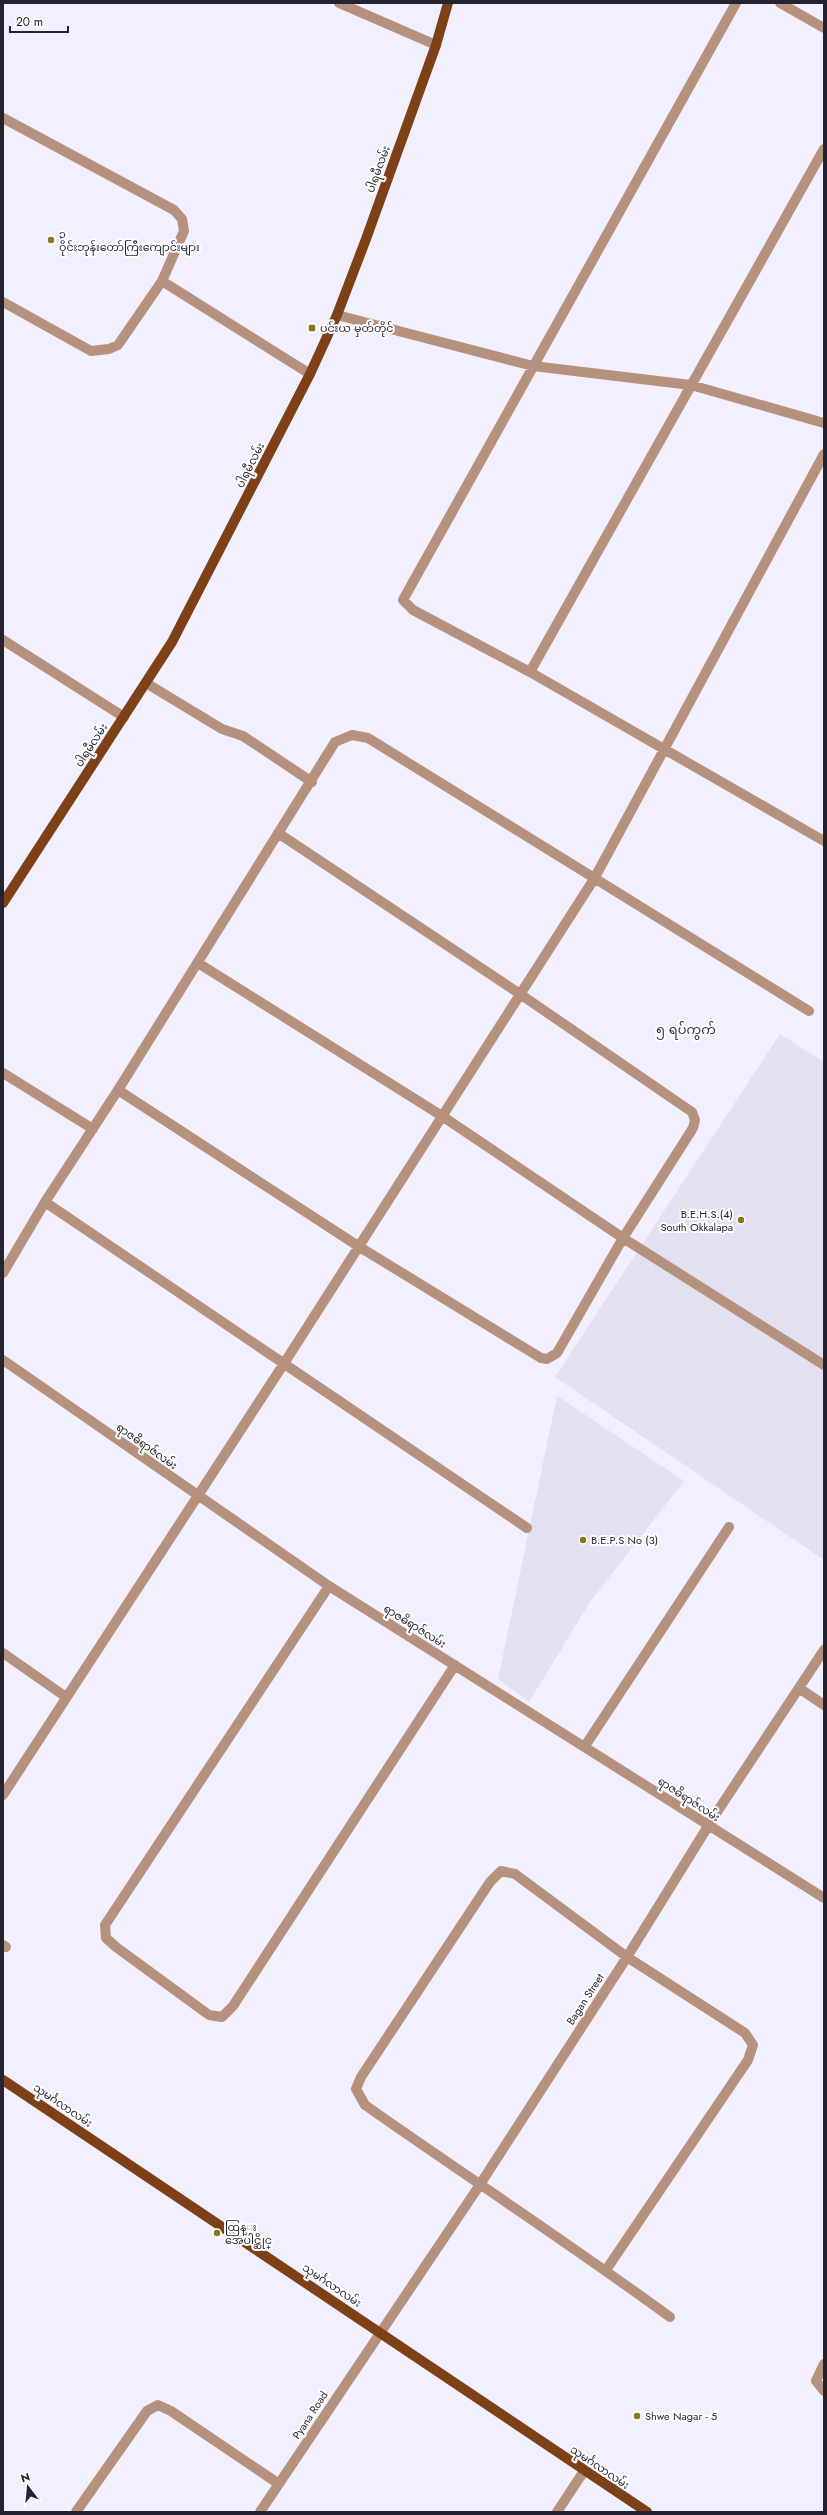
<svg xmlns="http://www.w3.org/2000/svg" width="827" height="2515" viewBox="0 0 827 2515" font-family="Jost,'Noto Sans Myanmar',sans-serif">
<style>
.built{fill:#e3e0f1}
.lines{fill:none;stroke-linecap:round;stroke-linejoin:round}
.minor{stroke:#b6917d;stroke-width:10}
.major{stroke:#7e4017;stroke-width:10}
.poi-dot{fill:#87781c;stroke:#fff;stroke-width:1.5}
.labels{text-anchor:middle;stroke-width:4;stroke-linejoin:round;paint-order:stroke}
.street-label{font-size:11px;fill:#262330;stroke:#fff}
.poi-label{font-size:11px;fill:#262330;stroke:#fff;text-anchor:start}
.quarter-label{font-size:13px;fill:#312b46;stroke:#fff}
</style>
<rect width="100%" height="100%" fill="#f2effe"/>
<path class="built" d="M780 1034 824 1062V1560L555 1377Z
M557 1396 684 1481 590 1602 529 1702 498 1679Z"/>
<g class="lines">
<path class="minor" d="M339 3 436 45
M736 3 403 600 413 610 530 672 824 841
M780 3 824 28
M3 118 174 210 182 219 184 231 162 281 118 345 109 349 91 351 3 302
M162 281 310 374
M337 315 533 366 691 385 824 423
M3 640 124 717
M530 672 824 149
M146 683 222 729 243 736 312 782
M198 963 442 1116 623 1238 824 1365
M3 1073 93 1129
M118 1090 358 1246 541 1358 547 1359 557 1353 623 1238 693 1128 695 1120 692 1112 520 994 278 833
M45 1202 527 1528
M3 1273 45 1202 118 1090 335 742 352 735 368 738 809 1011
M3 1360 329 1586 824 1898
M329 1586 105 1925 106 1938 116 1947 209 2015 222 2017 233 2006 455 1665
M3 1653 66 1697
M799 1688 824 1705
M585 1746 729 1527
M3 1795 283 1365 594 879 824 454
M3 1945 6 1947
M606 2270 748 2060 753 2045 745 2033 627 1957 515 1874 501 1871 490 1882 361 2077 356 2089 365 2105C466 2176 570 2244 670 2317
M824 2364 816 2381 824 2391
M76 2512 147 2411 158 2405 171 2411 279 2484
M260 2512 479 2186 627 1957 715 1815 824 1650
M557 2512 584 2471"/>
<path class="major" d="M3 903 172 642 310 374 337 315 366 239 436 45 448 3
M3 2080 647 2512"/>
</g>
<g class="poi-dot">
<circle cx="51" cy="240" r="4"/>
<rect x="308" y="324" width="8" height="8" rx="2"/>
<circle cx="741" cy="1220" r="4"/>
<circle cx="583" cy="1540" r="4"/>
<circle cx="217" cy="2233" r="4"/>
<circle cx="637" cy="2416" r="4"/>
</g>
<g class="labels">
<g class="street-label">
<text transform="translate(378 169) rotate(-70)" y="4">ပါရမီလမ်း</text>
<text transform="translate(250 465) rotate(-63)" y="4">ပါရမီလမ်း</text>
<text transform="translate(91 745) rotate(-57)" y="4">ပါရမီလမ်း</text>
<text transform="translate(147 1446) rotate(35)" y="4">ရာဇဓိရာဇ်လမ်း</text>
<text transform="translate(415 1626) rotate(32)" y="4">ရာဇဓိရာဇ်လမ်း</text>
<text transform="translate(689 1799) rotate(33)" y="4">ရာဇဓိရာဇ်လမ်း</text>
<text transform="translate(585 1999) rotate(-57)" y="4">Bagan Street</text>
<text transform="translate(63 2105) rotate(34)" y="4">သုမင်္ဂလာလမ်း</text>
<text transform="translate(332 2285) rotate(34)" y="4">သုမင်္ဂလာလမ်း</text>
<text transform="translate(310 2415) rotate(-57)" y="4">Pyana Road</text>
<text transform="translate(600 2467) rotate(34)" y="4">သုမင်္ဂလာလမ်း</text>
</g>
<g class="poi-label">
<text x="59" y="238">၃<tspan x="59" dy="13">ဝိုင်းဘုန်းတော်ကြီးကျောင်းများ</tspan></text>
<text x="320" y="332">ပင်းယ မှတ်တိုင်</text>
<text x="733" y="1218" text-anchor="end">B.E.H.S.(4)<tspan x="733" dy="13">South Okkalapa</tspan></text>
<text x="591" y="1544">B.E.P.S No (3)</text>
<text x="225" y="2231">ထြန္း<tspan x="225" dy="13">အေပါင္ဆိုင္</tspan></text>
<text x="645" y="2420">Shwe Nagar - 5</text>
</g>
<g class="quarter-label">
<text x="686" y="1034">၅ ရပ်ကွက်</text>
</g>
</g>
<rect width="827" height="2515" fill="none" stroke="#262330" stroke-width="8"/>
<g transform="translate(28 2487) rotate(344)" stroke="#ffffff" stroke-width="3" paint-order="stroke">
<path d="M0-3L7 15L0 10L-7 15Z" fill="#262330"/>
<text y="-6" font-size="11" font-weight="bold" text-anchor="middle" fill="#262330">N</text>
</g>
<path d="M10 26v6h58v-6" fill="none" stroke="#262330" stroke-width="2"/>
<text x="16" y="26" font-size="12" fill="#262330" stroke="#ffffff" stroke-width="3" paint-order="stroke">20 m</text>
</svg>
